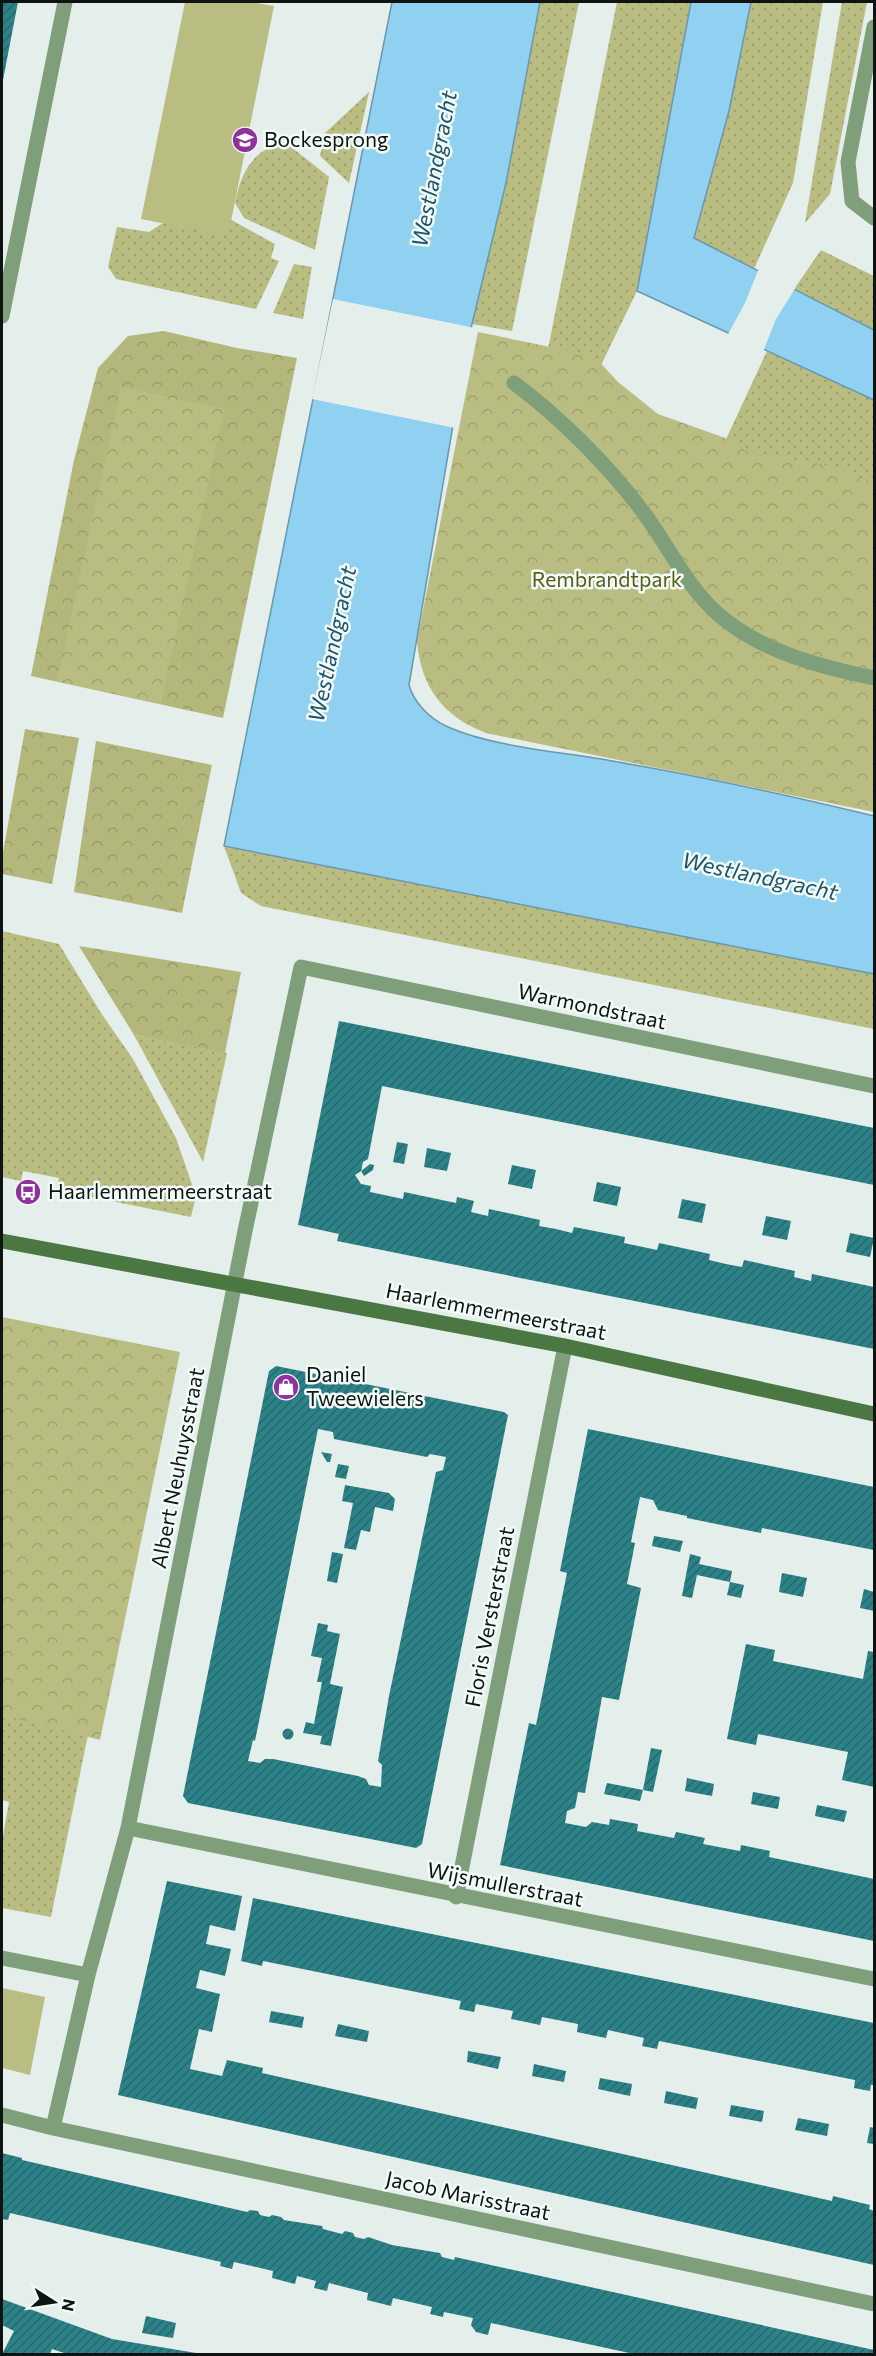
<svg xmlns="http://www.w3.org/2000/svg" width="876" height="2356" viewBox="0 0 876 2356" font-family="Commissioner,sans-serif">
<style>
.grass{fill:url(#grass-dots)}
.forest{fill:url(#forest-crowns)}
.park{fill:url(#park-crowns)}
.garden{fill:#babd82}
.water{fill:#90d0f1;stroke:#6997ae;stroke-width:1.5}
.pier{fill:#e4eeea}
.building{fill:url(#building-hatch);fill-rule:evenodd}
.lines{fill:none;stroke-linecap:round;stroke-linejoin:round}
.pedestrian{stroke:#7f9e7a;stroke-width:15}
.minor{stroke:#7f9e7a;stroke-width:15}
.secondary{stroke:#4b7842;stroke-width:15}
.labels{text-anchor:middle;stroke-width:5;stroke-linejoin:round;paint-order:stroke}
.poi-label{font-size:21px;fill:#0f1311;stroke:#f1fbf7;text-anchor:start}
.park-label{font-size:21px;fill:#5a5b17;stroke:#f1fbf7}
.street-label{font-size:21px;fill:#0f1311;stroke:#f1fbf7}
.water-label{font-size:22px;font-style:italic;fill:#20536a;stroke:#f1fbf7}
</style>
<defs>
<pattern id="grass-dots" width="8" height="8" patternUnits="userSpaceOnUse" patternTransform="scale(1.5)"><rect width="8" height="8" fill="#babd82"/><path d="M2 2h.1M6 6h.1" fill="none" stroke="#9fa26f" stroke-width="1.8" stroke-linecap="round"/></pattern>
<pattern id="forest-crowns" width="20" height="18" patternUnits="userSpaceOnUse" patternTransform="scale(1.5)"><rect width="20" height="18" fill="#b4b77b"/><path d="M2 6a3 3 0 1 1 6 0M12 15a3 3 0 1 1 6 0" fill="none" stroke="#9a9c69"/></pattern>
<pattern id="park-crowns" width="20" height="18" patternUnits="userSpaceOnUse" patternTransform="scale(1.5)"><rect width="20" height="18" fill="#babd82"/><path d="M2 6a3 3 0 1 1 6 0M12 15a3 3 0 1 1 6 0" fill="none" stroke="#9fa26f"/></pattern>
<pattern id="building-hatch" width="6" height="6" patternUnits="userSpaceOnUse" patternTransform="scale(1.5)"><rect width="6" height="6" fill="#2d8288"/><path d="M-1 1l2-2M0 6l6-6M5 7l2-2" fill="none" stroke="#25696e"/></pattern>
</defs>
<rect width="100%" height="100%" fill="#e4eeea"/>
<path class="grass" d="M540 2H579L512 331 472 324 506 183Z
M617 2H691L637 291 588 392 543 374Z
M751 2H823L793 183 754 269 694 239 729 111Z
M842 2H867L830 194 805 223Z
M369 92 349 183 320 156 325 133Z
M285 142 329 177 315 250 244 218 235 203C241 172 252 150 285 142Z
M206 206 275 244 271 258 279 261 256 309 116 279 108 267 117 227 149 232 169 219Z
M821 250 874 276V330L794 289Z
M294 264 312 267 303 319 273 313Z
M767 351 874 400V566L688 521Z
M224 846 874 974V1029L261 906 241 893Z
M2 931 59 944 101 1013 133 1059 176 1138 196 1196 191 1217 56 1190 59 1178 23 1171 21 1181 2 1177Z
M134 1035 227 1053 203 1162Z
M94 1705 51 1917 2 1908V1841L9 1802 2 1800V1715Z"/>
<path class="forest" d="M164 331 237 348 297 358 223 718 31 676 74 460 98 368 128 336Z
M25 729 79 738 52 884 2 874V858Z
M96 741 212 765 182 913 74 892Z
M79 946 241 972 225 1053 134 1035Z"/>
<path class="park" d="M478 332 594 356 618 382 658 414 728 439 745 451 831 466 874 482V812L486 733C443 717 420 686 417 640Z
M121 387 224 409 161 704 57 681Z
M2 1317 180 1352 100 1740 2 1715Z"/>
<path class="garden" d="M185 2H251L274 6 228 236 141 219Z
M2 1988 45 1997 30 2075 2 2068Z"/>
<path class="water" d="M392 2H540L506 183 472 324 452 431 409 685C414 703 430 719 448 727 493 747 563 752 612 761 700 776 787 795 874 816V974L224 846Z
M691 2H751L729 111 694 238 874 330V400L637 291Z"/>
<path class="pier" d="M759 268 796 287 776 319 763 352 727 336 745 303Z
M333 299 475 328 455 428 312 399Z"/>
<path class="building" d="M2 2H18L3 80H2Z
M339 1021 874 1128V1185L382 1086 368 1159 363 1162 361 1171 355 1175 361 1184 371 1186 370 1192 403 1199 404 1192 456 1203 457 1197 474 1201 471 1212 488 1216 489 1209 540 1220 539 1226 556 1229 572 1233 574 1227 625 1237 624 1243 657 1250 659 1243 710 1254 709 1260 726 1264 742 1267 744 1260 795 1271 794 1277 811 1281 812 1274 874 1287V1349L337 1241 339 1234 298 1225Z
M397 1142 408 1144 404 1164 393 1162Z
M427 1148 451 1153 447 1171 424 1167Z
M370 1164 374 1165 373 1170 364 1176 361 1171Z
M512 1165 536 1170 532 1189 508 1184Z
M597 1182 621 1187 617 1206 593 1201Z
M682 1199 706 1204 702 1223 678 1218Z
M766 1216 791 1221 787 1240 762 1235Z
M850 1233 874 1238 870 1257 846 1252Z
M276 1366 504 1412 508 1415 422 1844 416 1848 188 1803 183 1796 269 1371ZM318 1429 333 1432 334 1439 427 1457 430 1454 446 1457 443 1470 436 1472 389 1696 378 1761 382 1765 381 1787 369 1785 366 1779 358 1776 273 1759H265L260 1763 248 1761 253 1740 255 1741Z
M588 1429 874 1487V1550L762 1528 761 1533 687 1518V1516L658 1510 653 1500 640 1497 631 1542 635 1543 627 1584 641 1588 619 1700 602 1697 585 1793 578 1792 575 1808 567 1811 565 1823 586 1827 592 1822 609 1825 610 1819 638 1824 637 1831 674 1838 676 1832 705 1838 703 1844 740 1851 741 1845 770 1851 769 1857 874 1879V1941L500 1865 529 1723 536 1725 567 1573 560 1571Z
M321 1452 332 1454 330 1462H327Z
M338 1464 349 1466 346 1479 335 1477Z
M345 1485 389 1493 395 1499 393 1511 375 1507 370 1532 361 1530 356 1550 344 1548 353 1503 342 1501Z
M654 1536 683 1541 680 1552 652 1546Z
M332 1552 343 1554 337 1583 327 1581Z
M690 1554 701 1557 699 1564 732 1571 730 1582 697 1575 692 1598 682 1596Z
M782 1573 807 1578 803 1597 779 1592Z
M730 1582 744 1585 741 1598 727 1595Z
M864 1589 874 1592V1611L860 1608Z
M318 1623 328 1625 327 1631 340 1634 330 1684 343 1687 331 1746 320 1744 322 1736 303 1733 306 1722 314 1724 322 1682H317L322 1658 311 1656Z
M746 1644 775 1650 773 1661 863 1679 868 1651 874 1652V1787L842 1780 848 1752 758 1734 756 1745 727 1739Z
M282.5 1734a5.5 5.5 0 1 1 11 0a5.5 5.5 0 1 1-11 0Z
M651 1748 662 1750 653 1792 643 1790Z
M687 1778 714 1784 712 1796 685 1791Z
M607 1783 643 1790 640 1801 604 1794Z
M753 1792 780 1797 778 1809 751 1804Z
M817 1805 847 1811 844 1822 815 1816Z
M167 1881 242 1896 235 1931 210 1925 206 1944 231 1949 225 1976 200 1970 196 1988 220 1994 212 2032 199 2029 190 2069 222 2076 227 2060 263 2068 262 2073 404 2105 832 2201 833 2196 870 2205 869 2209 874 2211V2265L118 2095Z
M253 1898 874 2023V2085H871L870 2091 854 2088 855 2080 659 2041 657 2049 642 2046 644 2038 608 2030 606 2038 591 2035 577 2032 578 2024 542 2017 540 2025 526 2022 511 2019 513 2011 476 2004 474 2012 459 2009 461 2001 263 1961 262 1966 241 1961Z
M271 2011 304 2017 302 2028 269 2022Z
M338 2024 369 2031 367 2042 335 2036Z
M468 2051 501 2057 498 2069 467 2062Z
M534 2064 566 2071 564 2082 532 2076Z
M600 2078 632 2084 630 2096 598 2089Z
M666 2091 698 2098 696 2109 664 2103Z
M731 2105 764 2111 762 2122 729 2116Z
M798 2118 829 2124 827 2136 795 2130Z
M870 2127 874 2128V2144L867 2143Z
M2 2153 22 2158V2160L247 2212 250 2210 258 2211 260 2215 269 2217 272 2215 281 2217 284 2220 322 2226 323 2229 342 2234 345 2231 353 2233 355 2237 364 2239 368 2237 392 2245 440 2253 442 2257 454 2260 455 2257 874 2350V2354H634L491 2323 488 2335 476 2332 471 2325 473 2318 444 2312 443 2317 430 2314 432 2307 393 2298 391 2306 367 2300 368 2293 329 2283 327 2291 314 2288 316 2281 297 2276 295 2284 272 2278 273 2271 234 2262 232 2269 220 2266 221 2262 10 2213 8 2220 2 2219Z
M2 2299 112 2339 202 2354H67L52 2349 50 2354H2L14 2331 2 2325Z
M146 2316 176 2323 173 2338 142 2333Z"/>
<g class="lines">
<path class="pedestrian" d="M514 383C561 418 611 468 646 516 670 549 688 588 719 615 762 652 821 667 874 678"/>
<path class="minor" d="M874 27 848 162 852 201 874 218
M2 316 65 2
M128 1828 874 1979
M456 1897 565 1346
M2 1958 88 1975
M2 2115 53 2128 874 2304
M53 2128 88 1975 128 1828 245 1231 301 967 874 1086"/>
<path class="secondary" d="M2 1241 565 1346 874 1414"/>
</g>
<defs>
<g id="school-disc" transform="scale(1.35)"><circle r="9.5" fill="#8e329c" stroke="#f1fbf7"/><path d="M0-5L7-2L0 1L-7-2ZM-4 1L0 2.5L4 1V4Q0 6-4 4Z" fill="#fff"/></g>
<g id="bus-disc" transform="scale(1.35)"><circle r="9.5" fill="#8e329c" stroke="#f1fbf7"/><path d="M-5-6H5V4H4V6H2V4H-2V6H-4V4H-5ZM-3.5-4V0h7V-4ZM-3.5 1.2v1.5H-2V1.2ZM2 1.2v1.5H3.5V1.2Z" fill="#fff"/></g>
<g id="shop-disc" transform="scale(1.35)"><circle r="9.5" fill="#8e329c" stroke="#f1fbf7"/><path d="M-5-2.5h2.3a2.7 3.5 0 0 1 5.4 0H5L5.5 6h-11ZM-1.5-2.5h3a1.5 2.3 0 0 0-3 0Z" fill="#fff"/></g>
</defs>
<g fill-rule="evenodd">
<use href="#school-disc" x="245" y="140"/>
<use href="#bus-disc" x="28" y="1192"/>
<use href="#shop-disc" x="286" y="1387"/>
</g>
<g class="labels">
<g class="poi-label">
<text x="264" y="147">Bockesprong</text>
<text x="48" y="1199">Haarlemmermeerstraat</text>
<text x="306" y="1382">Daniel<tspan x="306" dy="24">Tweewielers</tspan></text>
</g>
<g class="park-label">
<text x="607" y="587">Rembrandtpark</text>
</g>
<g class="street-label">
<text transform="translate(592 1007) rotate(12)" y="7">Warmondstraat</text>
<text transform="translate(496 1312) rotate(11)" y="7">Haarlemmermeerstraat</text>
<text transform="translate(178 1468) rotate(-79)" y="7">Albert Neuhuysstraat</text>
<text transform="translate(490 1617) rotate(-79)" y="7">Floris Versterstraat</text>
<text transform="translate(505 1885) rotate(11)" y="7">Wijsmullerstraat</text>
<text transform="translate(468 2196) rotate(12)" y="7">Jacob Marisstraat</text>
</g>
<g class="water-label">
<text transform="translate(434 169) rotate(-79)" y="8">Westlandgracht</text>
<text transform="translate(332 644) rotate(-78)" y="8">Westlandgracht</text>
<text transform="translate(760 876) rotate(12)" y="8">Westlandgracht</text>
</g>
</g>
<rect width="876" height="2356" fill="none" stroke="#0f1311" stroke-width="6"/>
<g transform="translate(54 2302) rotate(102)" stroke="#f1fbf7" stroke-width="4.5" paint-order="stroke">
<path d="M0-4.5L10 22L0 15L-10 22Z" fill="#0f1311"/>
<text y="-9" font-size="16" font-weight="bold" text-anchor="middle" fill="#0f1311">N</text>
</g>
</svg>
